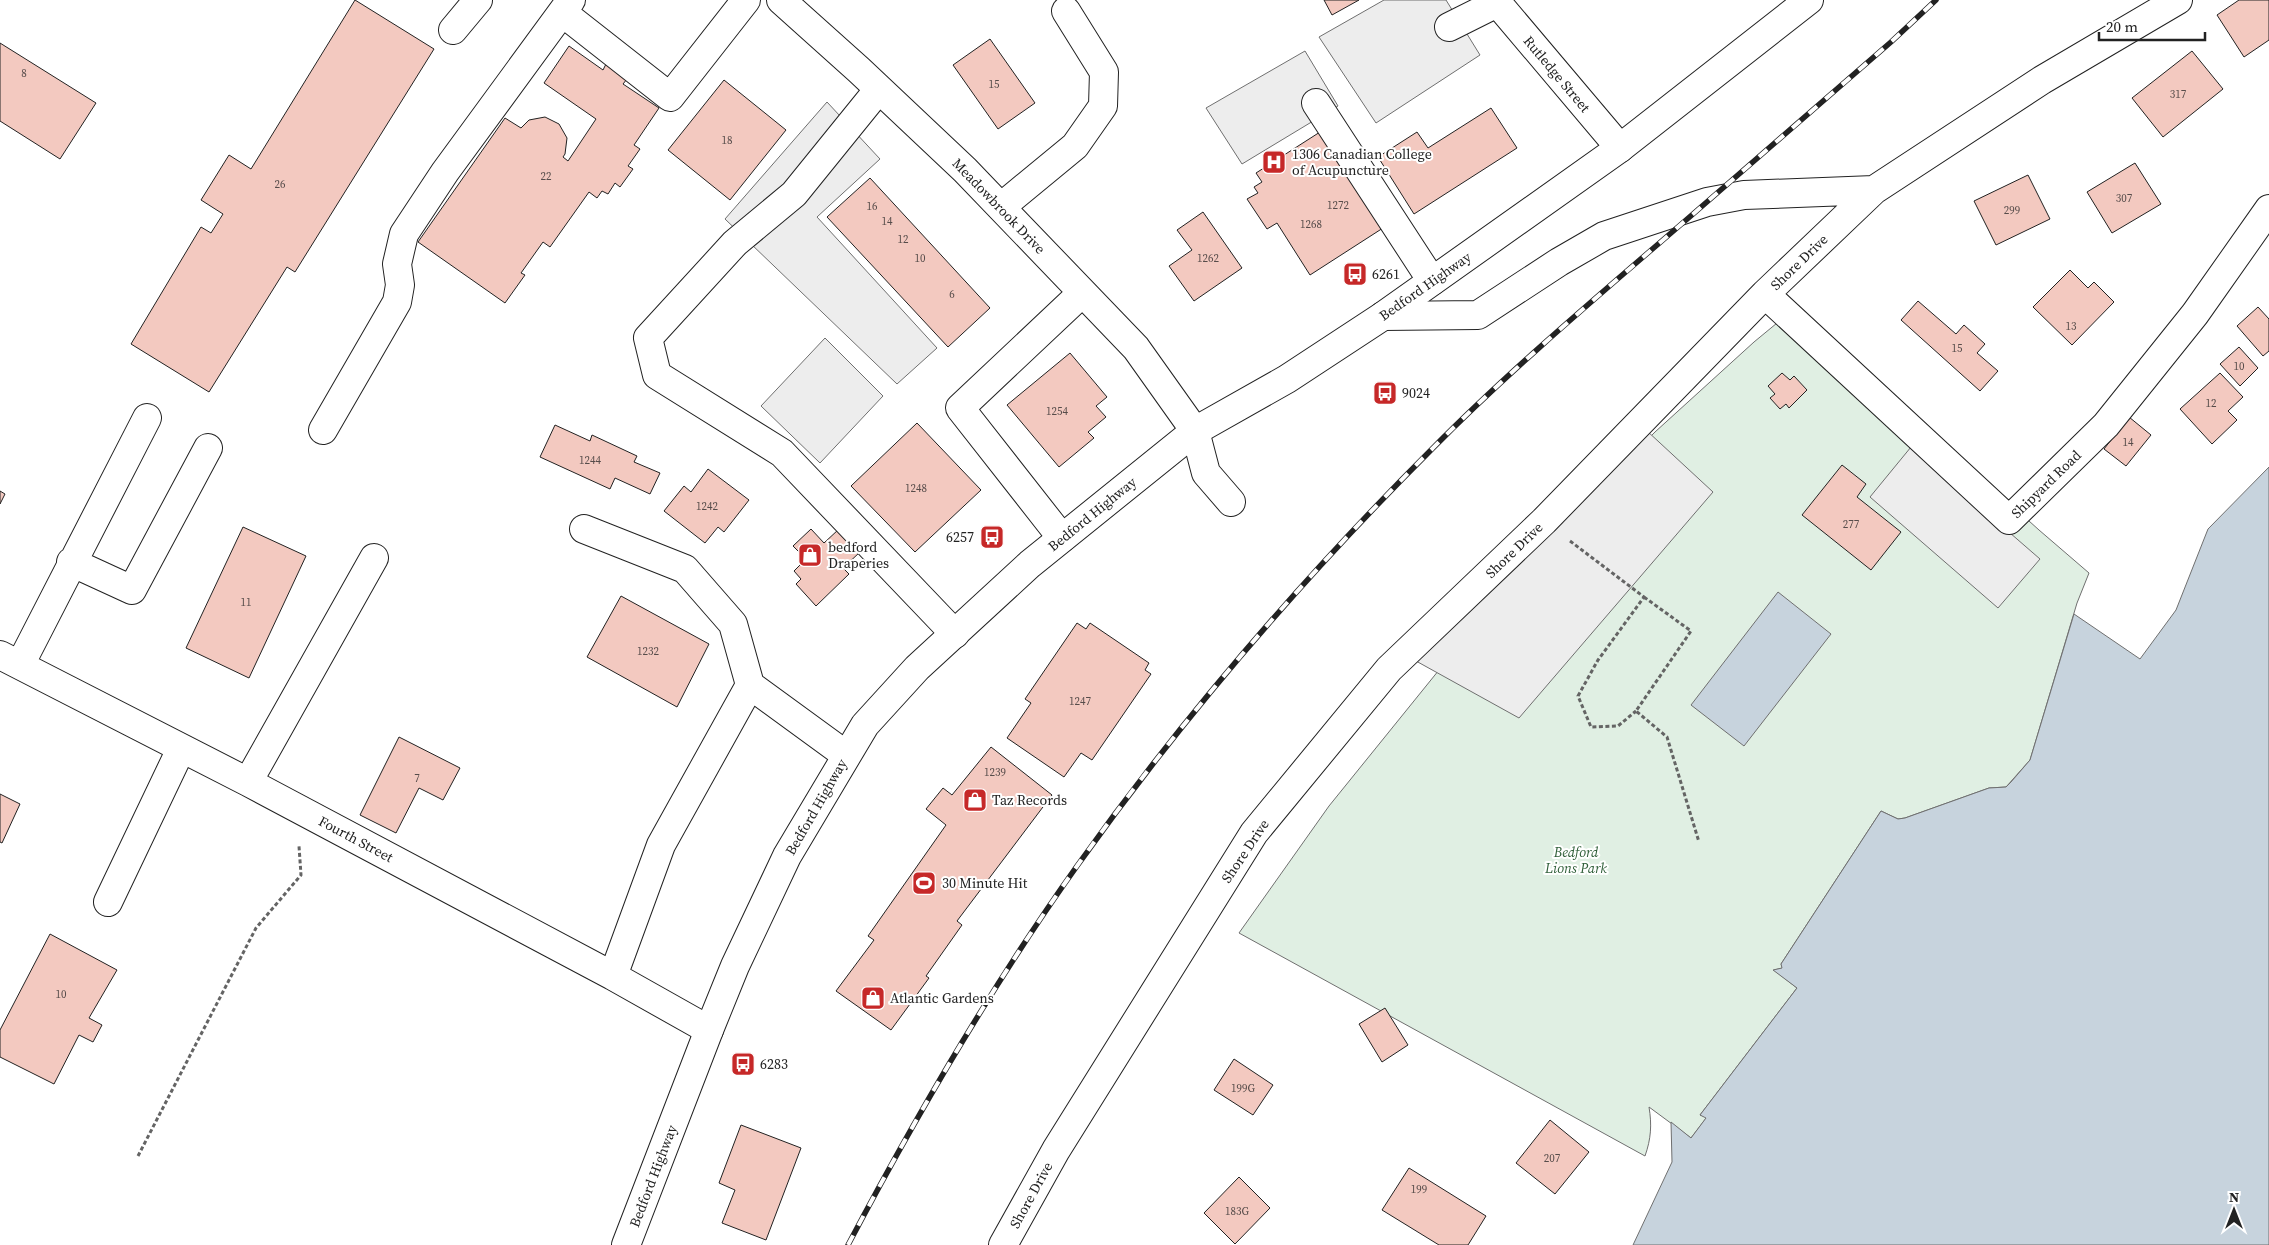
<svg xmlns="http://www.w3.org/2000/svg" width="2269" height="1245" viewBox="0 0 2269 1245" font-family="'Source Serif 4',serif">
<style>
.green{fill:#e0efe3;stroke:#6f6f6f}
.parking{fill:#ededed;stroke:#6f6f6f}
.water{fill:#c7d3dd;stroke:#6f6f6f}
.building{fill:#f3c9c0;stroke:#222}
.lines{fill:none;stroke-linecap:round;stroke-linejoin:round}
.minor-casing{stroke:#222;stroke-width:30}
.major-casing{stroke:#222;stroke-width:30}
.path{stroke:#646464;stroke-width:3;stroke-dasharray:4 2.5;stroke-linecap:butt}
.minor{stroke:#fff;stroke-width:28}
.major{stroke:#fff;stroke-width:28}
.rail-casing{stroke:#222;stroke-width:5.5}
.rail{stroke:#fff;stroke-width:4;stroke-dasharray:11;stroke-linecap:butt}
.labels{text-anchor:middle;stroke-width:4;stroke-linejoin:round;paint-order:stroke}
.number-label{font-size:11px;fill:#564c4a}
.street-label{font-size:14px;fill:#222;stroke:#fff}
.poi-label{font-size:14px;fill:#222;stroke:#fff;text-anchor:start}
.park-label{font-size:14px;font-style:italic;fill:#2f5e38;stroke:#fff}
</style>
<rect width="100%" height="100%" fill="#fff"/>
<path class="green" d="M1794 309 2039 530 2089 573 2077 603 2030 760 2006 787 1989 788 1905 818 1898 819 1881 811 1781 964 1783 968 1774 970 1797 988 1700 1115 1707 1117 1691 1138 1649 1107C1652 1125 1651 1139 1645 1156L1239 933 1329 806 1477 623 1598 490 1655 432 1754 342Z"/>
<path class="parking" d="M1384 0H1446L1480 55 1376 123 1319 37Z
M1305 51 1338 106 1242 164 1206 108Z
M827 102 880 159 817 217 937 348 897 384 725 219Z
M825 338 883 396 820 463 761 406Z
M1646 430 1713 492 1519 718 1416 661Z
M1911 447 2040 559 1998 608 1870 497Z"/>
<path class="water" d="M2269 467V1245H1633L1672 1162 1671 1122 1691 1138 1706 1118 1700 1115 1797 988 1773 970 1782 968 1781 964 1881 811 1898 819 1905 818 1989 788 2006 787 2011 782 2030 760 2074 614 2140 659 2176 610 2208 529Z
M1778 592 1831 634 1744 746 1691 705Z"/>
<path class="building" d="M355 0 434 49 295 272 287 267 209 392 131 344 201 227 211 233 223 214 201 200 229 155 251 169Z
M1324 0H1359L1332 15Z
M2239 0H2269V40L2244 57 2217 15Z
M990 39 1035 103 998 129 953 65Z
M0 43 96 103 60 159 0 121Z
M569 46 603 70 606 64 627 79 623 84 659 108 634 145 640 149 628 166 633 169 620 187 615 183 608 194 602 191 597 198 589 192 550 247 543 242 521 273 525 275 505 303 418 242 505 118 521 128 529 120 545 117 559 124 567 138 565 154 563 157 568 161 596 119 544 83Z
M2192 51 2223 89 2163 137 2132 98Z
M724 80 786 130 730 200 668 150Z
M1491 108 1517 148 1414 214 1378 157 1417 132 1428 148Z
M1320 132 1383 228 1310 275 1277 223 1267 229 1247 199 1258 193 1254 187 1262 182 1256 173Z
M2135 163 2161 204 2112 233 2087 192Z
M2028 175 2050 219 1996 245 1974 201Z
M870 178 990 308 948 347 827 217Z
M1203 212 1242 268 1194 301 1169 266 1192 250 1177 230Z
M2070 270 2088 288 2094 282 2114 302 2072 345 2033 307Z
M1918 301 1956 334 1964 325 1985 344 1977 353 1998 371 1980 391 1901 320Z
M2258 307 2269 319V351L2263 356 2237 326Z
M2239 347 2258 368 2240 386 2220 364Z
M1070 353 1107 397 1096 406 1106 417 1088 432 1094 438 1059 467 1007 405Z
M1782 373 1790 380 1794 376 1807 390 1789 408 1786 404 1780 409 1770 398 1775 394 1768 386Z
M2220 373 2243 397 2228 411 2237 420 2212 444 2180 409Z
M2129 417 2151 435 2126 466 2104 449Z
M917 423 981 490 915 552 851 486Z
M555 425 590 441 592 435 637 456 634 462 660 473 650 494 615 478 610 489 540 457Z
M1842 465 1866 484 1857 497 1901 532 1871 570 1802 515Z
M708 469 749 500 724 532 718 527 705 543 664 511 684 486 691 492Z
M0 491 5 494 0 504Z
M243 527 306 556 249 678 186 648Z
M811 529 824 543 839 529 860 552 843 568 849 574 816 606 796 584 801 579 794 571 806 559 793 546Z
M621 596 709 644 677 707 587 657Z
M1077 623 1086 629 1090 623 1149 663 1145 670 1151 674 1092 760 1081 753 1064 777 1007 738 1031 703 1025 699Z
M399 737 460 768 443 800 419 788 396 833 360 815Z
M991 747 1052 795 957 921 962 925 926 976 929 978 891 1030 836 991 874 940 868 936 946 825 926 809 943 788 952 795Z
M0 794 20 804 2 843 0 842Z
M50 934 117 970 89 1018 102 1025 93 1042 79 1035 54 1084 0 1057V1030Z
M1385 1008 1408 1045 1382 1062 1359 1024Z
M1234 1059 1273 1085 1253 1115 1214 1090Z
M1550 1120 1589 1152 1555 1194 1516 1163Z
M741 1125 801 1148 766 1240 722 1223 735 1190 719 1183Z
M1409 1168 1486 1216 1468 1245H1439L1382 1210Z
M1239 1177 1270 1208 1235 1244 1204 1213Z"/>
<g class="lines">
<g class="minor-casing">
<path id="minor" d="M781 0 859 70 965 170 1136 348 1195 431 1206 473 1231 502
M1495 0 1620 148
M563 13 670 97 746 0
M1449 27 1497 3
M453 30 478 0
M879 89 794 194 735 243 648 338 657 375 782 453 955 634
M1316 103 1432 281
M1001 207 1075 146 1103 106 1104 72 1066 11
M1765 294 2009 520 2106 425 2195 314 2269 209
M1383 316 1478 315 1559 262 1604 236 1707 202 1744 195 1874 190
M323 430 397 302 400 285 397 264 404 234 445 172 571 0
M584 529 685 569 733 624 750 685
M1062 538 960 408 1082 293
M71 562 132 590 208 448
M0 655 248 782 613 976 709 1030
M20 665 147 418
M248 782 374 558
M108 902 181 749
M613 976 661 845 750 685 846 755
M1003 1245 1056 1150 1254 833 1389 669 1544 521 1765 294 1874 190 2042 80 2178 0"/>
</g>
<g class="major-casing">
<path id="major" d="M626 1245 709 1030 735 966 787 856 865 725 917 668 1030 564 1195 431 1287 379 1383 316 1620 148 1809 0"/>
</g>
<path class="path" d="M1570 541 1644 597 1598 660 1578 696 1591 727 1618 726 1636 711
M1644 597 1691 631 1636 711 1667 737 1699 842
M138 1156 256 928 301 875 299 846"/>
<use href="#minor" class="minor"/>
<use href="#major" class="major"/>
<g class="rail-casing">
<path id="rail" d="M848 1245C916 1116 993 984 1077 866 1183 717 1303 578 1432 449 1519 361 1615 282 1708 201 1769 148 1830 95 1891 42L1936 0"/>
</g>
<use href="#rail" class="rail"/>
</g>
<defs>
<g id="hospital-square" transform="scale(1.25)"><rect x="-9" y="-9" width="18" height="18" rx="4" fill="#c62828" stroke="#fff"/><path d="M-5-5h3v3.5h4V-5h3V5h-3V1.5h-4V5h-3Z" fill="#fff"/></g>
<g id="bus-square" transform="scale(1.25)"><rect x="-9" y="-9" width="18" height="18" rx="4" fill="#c62828" stroke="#fff"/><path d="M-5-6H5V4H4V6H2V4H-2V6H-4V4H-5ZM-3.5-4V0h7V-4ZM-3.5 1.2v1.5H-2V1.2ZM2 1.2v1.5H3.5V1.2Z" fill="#fff"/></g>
<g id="shop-square" transform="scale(1.25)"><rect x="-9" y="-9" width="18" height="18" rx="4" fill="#c62828" stroke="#fff"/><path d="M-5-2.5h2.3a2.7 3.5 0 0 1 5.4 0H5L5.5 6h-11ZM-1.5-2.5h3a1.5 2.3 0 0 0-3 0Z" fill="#fff"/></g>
<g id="stadium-square" transform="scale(1.25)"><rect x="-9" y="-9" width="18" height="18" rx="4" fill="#c62828" stroke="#fff"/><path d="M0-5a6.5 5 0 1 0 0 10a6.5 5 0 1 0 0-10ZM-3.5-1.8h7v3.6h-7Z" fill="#fff"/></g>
</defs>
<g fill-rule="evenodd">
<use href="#hospital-square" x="1274" y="162"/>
<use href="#bus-square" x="1355" y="274"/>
<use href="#bus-square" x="1385" y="393"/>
<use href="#bus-square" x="992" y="537"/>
<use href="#shop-square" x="810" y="555"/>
<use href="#shop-square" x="975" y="800"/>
<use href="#stadium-square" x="924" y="883"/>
<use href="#shop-square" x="873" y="998"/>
<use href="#bus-square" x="743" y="1064"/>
</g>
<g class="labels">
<g class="number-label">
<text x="24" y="77">8</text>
<text x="994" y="88">15</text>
<text x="2178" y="98">317</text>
<text x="727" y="144">18</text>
<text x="546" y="180">22</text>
<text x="280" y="188">26</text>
<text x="2124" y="202">307</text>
<text x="1338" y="209">1272</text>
<text x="872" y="210">16</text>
<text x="2012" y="214">299</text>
<text x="887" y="225">14</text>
<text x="1311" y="228">1268</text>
<text x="903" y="243">12</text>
<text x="920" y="262">10</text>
<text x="1208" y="262">1262</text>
<text x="952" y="298">6</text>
<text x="2071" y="330">13</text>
<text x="1957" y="352">15</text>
<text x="2239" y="370">10</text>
<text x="2211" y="407">12</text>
<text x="1057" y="415">1254</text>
<text x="2128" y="446">14</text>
<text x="590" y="464">1244</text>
<text x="916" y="492">1248</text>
<text x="707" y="510">1242</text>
<text x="1851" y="528">277</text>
<text x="246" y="606">11</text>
<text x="648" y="655">1232</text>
<text x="1080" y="705">1247</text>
<text x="995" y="776">1239</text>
<text x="417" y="782">7</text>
<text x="61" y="998">10</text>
<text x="1243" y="1092">199G</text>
<text x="1552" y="1162">207</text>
<text x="1419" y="1193">199</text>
<text x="1237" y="1215">183G</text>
</g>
<g class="street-label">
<text transform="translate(1557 74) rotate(50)" y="5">Rutledge Street</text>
<text transform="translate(999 206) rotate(46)" y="5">Meadowbrook Drive</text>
<text transform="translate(1799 262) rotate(-44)" y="5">Shore Drive</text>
<text transform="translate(1425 286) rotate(-35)" y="5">Bedford Highway</text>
<text transform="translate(2046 484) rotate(-44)" y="5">Shipyard Road</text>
<text transform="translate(1092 514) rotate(-39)" y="5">Bedford Highway</text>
<text transform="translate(1514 550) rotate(-44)" y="5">Shore Drive</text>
<text transform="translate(816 807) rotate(-60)" y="5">Bedford Highway</text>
<text transform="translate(356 839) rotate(28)" y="5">Fourth Street</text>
<text transform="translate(1245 851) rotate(-56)" y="5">Shore Drive</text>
<text transform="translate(653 1176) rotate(-69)" y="5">Bedford Highway</text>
<text transform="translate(1031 1195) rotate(-61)" y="5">Shore Drive</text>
</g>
<g class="poi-label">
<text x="1292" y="159">1306 Canadian College<tspan x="1292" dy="16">of Acupuncture</tspan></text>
<text x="1372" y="279">6261</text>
<text x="1402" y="398">9024</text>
<text x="974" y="542" text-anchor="end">6257</text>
<text x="828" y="552">bedford<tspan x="828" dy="16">Draperies</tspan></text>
<text x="992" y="805">Taz Records</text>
<text x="942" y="888">30 Minute Hit</text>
<text x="890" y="1003">Atlantic Gardens</text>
<text x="760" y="1069">6283</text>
</g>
<g class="park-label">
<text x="1576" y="857">Bedford<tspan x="1576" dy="16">Lions Park</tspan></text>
</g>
</g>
<g transform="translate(2234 1210)" stroke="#ffffff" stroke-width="4" paint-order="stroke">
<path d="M0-4L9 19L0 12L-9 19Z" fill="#222222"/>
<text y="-8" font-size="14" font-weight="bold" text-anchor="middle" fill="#222222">N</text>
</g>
<path d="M2099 32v8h106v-8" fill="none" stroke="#222222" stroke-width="2.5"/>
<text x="2106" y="32" font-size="15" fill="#222222" stroke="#ffffff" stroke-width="4" paint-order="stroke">20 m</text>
</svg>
